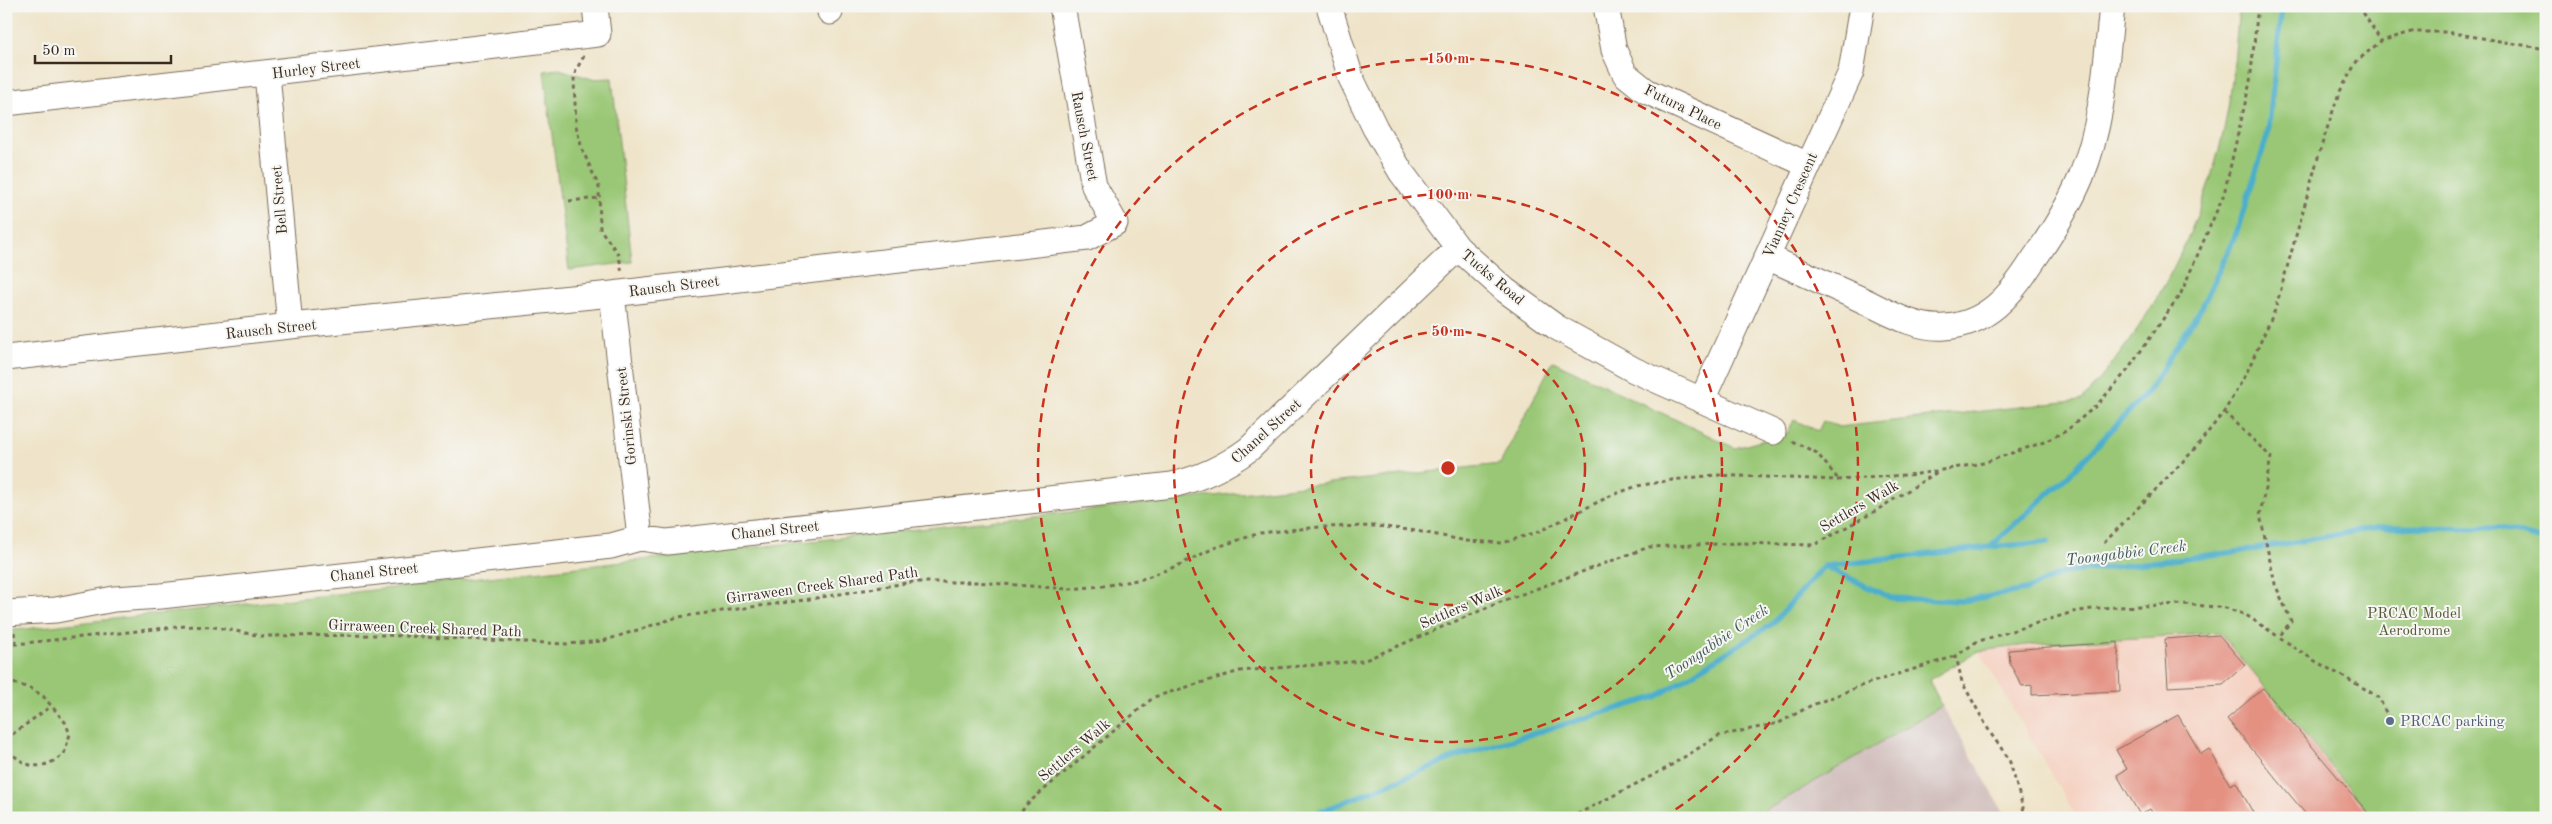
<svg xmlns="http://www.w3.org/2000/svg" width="2552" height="824" viewBox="0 0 2552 824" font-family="'Old Standard TT',serif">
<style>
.built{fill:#f5d2c2}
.industrial{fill:#d1bfbd}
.green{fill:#99c775;stroke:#6a784a}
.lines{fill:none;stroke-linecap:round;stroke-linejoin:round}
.stream{stroke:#4baeca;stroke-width:5.5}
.building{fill:#e49182}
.minor-casing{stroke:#7a6b5a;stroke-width:27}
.path{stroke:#7a6b5a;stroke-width:3;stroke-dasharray:4 4;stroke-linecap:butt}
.minor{stroke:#fff;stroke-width:25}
.ring{fill:none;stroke:#c8321e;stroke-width:2.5;stroke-dasharray:9 6}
.service-dot{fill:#5c6f8a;stroke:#f6f6f2;stroke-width:2}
.labels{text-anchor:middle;stroke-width:4;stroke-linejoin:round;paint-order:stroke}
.street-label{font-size:15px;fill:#3b2a1e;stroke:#f6f6f2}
.park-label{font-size:15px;fill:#575938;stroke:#f6f6f2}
.service-label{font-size:15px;fill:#4e5e75;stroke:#f6f6f2;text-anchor:start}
.water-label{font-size:16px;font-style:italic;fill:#41585a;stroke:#f6f6f2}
.centre{fill:#c8321e;stroke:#f6f6f2;stroke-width:2.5}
.ring-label{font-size:15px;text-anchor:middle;font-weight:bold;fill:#c8321e;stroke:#f6f6f2;stroke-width:4;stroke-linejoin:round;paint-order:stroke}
</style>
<rect width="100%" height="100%" fill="#f6f6f2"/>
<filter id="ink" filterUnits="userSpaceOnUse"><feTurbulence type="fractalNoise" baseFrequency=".02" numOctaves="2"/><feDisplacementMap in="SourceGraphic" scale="10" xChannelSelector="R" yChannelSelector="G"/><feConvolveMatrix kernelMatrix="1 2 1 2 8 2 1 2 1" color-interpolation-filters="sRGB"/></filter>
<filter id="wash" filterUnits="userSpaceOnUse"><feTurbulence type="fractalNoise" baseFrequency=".0096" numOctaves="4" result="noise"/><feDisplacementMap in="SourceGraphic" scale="20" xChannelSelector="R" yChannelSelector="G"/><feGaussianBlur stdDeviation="1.12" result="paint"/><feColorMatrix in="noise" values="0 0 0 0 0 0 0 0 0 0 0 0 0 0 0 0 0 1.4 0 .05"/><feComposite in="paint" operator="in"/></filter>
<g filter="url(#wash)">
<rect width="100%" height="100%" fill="#efe4c9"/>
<path class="built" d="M2220 633 2374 818H2077L1979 651 2035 644Z"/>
<path class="industrial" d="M1942 706 2007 818H1753Z"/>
<path class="green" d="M2239 6H2546V818H2374L2220 633 2035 644 1979 651 1929 680 1942 706 1753 818H6V631L1500 464 1553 361 1735 448 1787 434 1794 420 1818 431 1823 421 1839 427 2082 400C2149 325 2194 243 2220 146 2232 101 2235 52 2239 6Z
M559 69 592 79 612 78 632 262 569 270 544 71Z"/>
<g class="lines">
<path class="stream" d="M1991 547 2048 542
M1826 566 1990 547 2074 470 2149 390 2203 305 2236 234 2268 134 2282 6
M1305 818 1458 756 1656 697 1772 624 1824 566 1891 598 1962 601 2026 590 2063 573 2251 550 2381 527 2500 528 2546 541"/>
</g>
<g id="blocks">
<path class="building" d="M2219 635 2245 665 2223 684 2168 687 2165 639Z
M2118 642 2120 691 2032 695V685L2022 686 2010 664 2009 650Z
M2263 688 2362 806 2372 818H2309L2227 719Z
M2178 715 2201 754 2209 749 2230 785 2236 782 2256 818H2155L2150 809 2140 815 2117 775 2127 769 2116 750Z"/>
</g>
</g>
<g filter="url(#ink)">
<use href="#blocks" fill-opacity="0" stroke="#7a6b5a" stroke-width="1"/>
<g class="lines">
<g class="minor-casing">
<path id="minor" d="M830 6V12
M1329 6 1351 78 1375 128 1401 172 1458 248 1505 290 1556 327 1634 370 1773 432
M1606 6 1614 50 1625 74 1646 91 1808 165
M267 74 290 326
M6 103 598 34 595 6
M1767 257C1797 270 1826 284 1856 297 1883 309 1914 330 1945 327 1987 324 2011 295 2032 262 2051 235 2068 208 2081 177 2103 124 2106 63 2112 6
M612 294 640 538
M6 358 290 326 612 294 1087 238 1115 223 1094 186 1062 6
M1702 400 1851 72 1862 6
M6 613 56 610 114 599 161 596 611 546 640 538 667 542 1172 485C1202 478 1225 467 1249 449L1458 248"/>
</g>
<path class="path" d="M2359 6 2381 41
M584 56 576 70 574 80 576 126 582 149 599 187 600 229 619 255 622 274
M569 201 599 198
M2224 412 2271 457 2260 515 2275 584 2291 621 2279 637
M1792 441 1817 453 1838 479
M2104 543 2192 452 2224 412 2246 374 2275 310 2321 147 2339 93 2357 61 2381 41 2412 32H2447L2546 49
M14 632 16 644
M6 645 185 626 214 627 261 636 383 635 567 644 603 641 678 617 804 600 912 582H976L1069 589 1103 586 1142 579 1177 566 1214 548 1260 533 1320 527 1378 526 1417 531 1467 541 1503 543 1540 531 1610 496 1637 486 1672 480 1715 475 1838 480 1918 474 1983 463 2044 442 2066 431 2097 405 2127 371 2181 293 2224 194 2250 82 2258 6
M6 681 30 688 43 696 65 722 70 734 64 754C41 772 26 769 6 748
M6 739 51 706
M1017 818 1027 804 1154 697 1240 671 1363 661 1498 603 1649 547 1740 543 1814 545 1872 513 1939 471
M1570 818 1665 769 1718 736 1779 723 1810 706 1863 685 1956 656
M2026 818 2009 759 1991 734 1962 682 1956 656 1976 642 2073 612 2098 608 2183 604 2226 608 2246 615 2315 661 2367 690 2379 698 2390 721"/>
<use href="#minor" class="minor"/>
</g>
</g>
<g class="ring">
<circle cx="1448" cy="468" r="137"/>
<circle cx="1448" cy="468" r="274"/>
<path d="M1234 818A410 410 0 1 1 1662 818"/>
</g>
<circle class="service-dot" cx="2390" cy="721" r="5"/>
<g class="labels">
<g class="street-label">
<text transform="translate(316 68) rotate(-7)" y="5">Hurley Street</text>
<text transform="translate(1683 107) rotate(26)" y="5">Futura Place</text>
<text transform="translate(1085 136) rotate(79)" y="5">Rausch Street</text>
<text transform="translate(279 200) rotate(-95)" y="5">Bell Street</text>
<text transform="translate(1790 205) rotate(-66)" y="5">Vianney Crescent</text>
<text transform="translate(1493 277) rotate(40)" y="5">Tucks Road</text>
<text transform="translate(674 286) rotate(-7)" y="5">Rausch Street</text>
<text transform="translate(271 329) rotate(-6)" y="5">Rausch Street</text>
<text transform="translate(626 416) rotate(-96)" y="5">Gorinski Street</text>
<text transform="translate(1266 431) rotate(-42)" y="5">Chanel Street</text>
<text transform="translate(1859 506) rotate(-30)" y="5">Settlers Walk</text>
<text transform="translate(775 530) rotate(-6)" y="5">Chanel Street</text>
<text transform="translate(374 572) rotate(-6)" y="5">Chanel Street</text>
<text transform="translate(822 585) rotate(-8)" y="5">Girraween Creek Shared Path</text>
<text transform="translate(1461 607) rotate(-23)" y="5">Settlers Walk</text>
<text transform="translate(425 628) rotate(2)" y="5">Girraween Creek Shared Path</text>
<text transform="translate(1074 750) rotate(-40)" y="5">Settlers Walk</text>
</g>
<g class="park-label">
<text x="2414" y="618">PRCAC Model<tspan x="2414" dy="17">Aerodrome</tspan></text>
</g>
<g class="service-label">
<text x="2400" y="726">PRCAC parking</text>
</g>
<g class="water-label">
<text transform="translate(2126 552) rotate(-7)" y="6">Toongabbie Creek</text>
<text transform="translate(1716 641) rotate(-34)" y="6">Toongabbie Creek</text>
</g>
</g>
<circle cx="1448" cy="468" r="8" class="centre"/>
<g class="ring-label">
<text x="1448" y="63">150 m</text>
<text x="1448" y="199">100 m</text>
<text x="1448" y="336">50 m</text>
</g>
<rect width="2552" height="824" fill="none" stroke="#f6f6f2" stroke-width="25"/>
<path d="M35 55v8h136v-8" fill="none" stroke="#3b2a1e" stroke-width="2.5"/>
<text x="42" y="55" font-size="15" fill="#3b2a1e" stroke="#f6f6f2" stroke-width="4" paint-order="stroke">50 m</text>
</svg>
